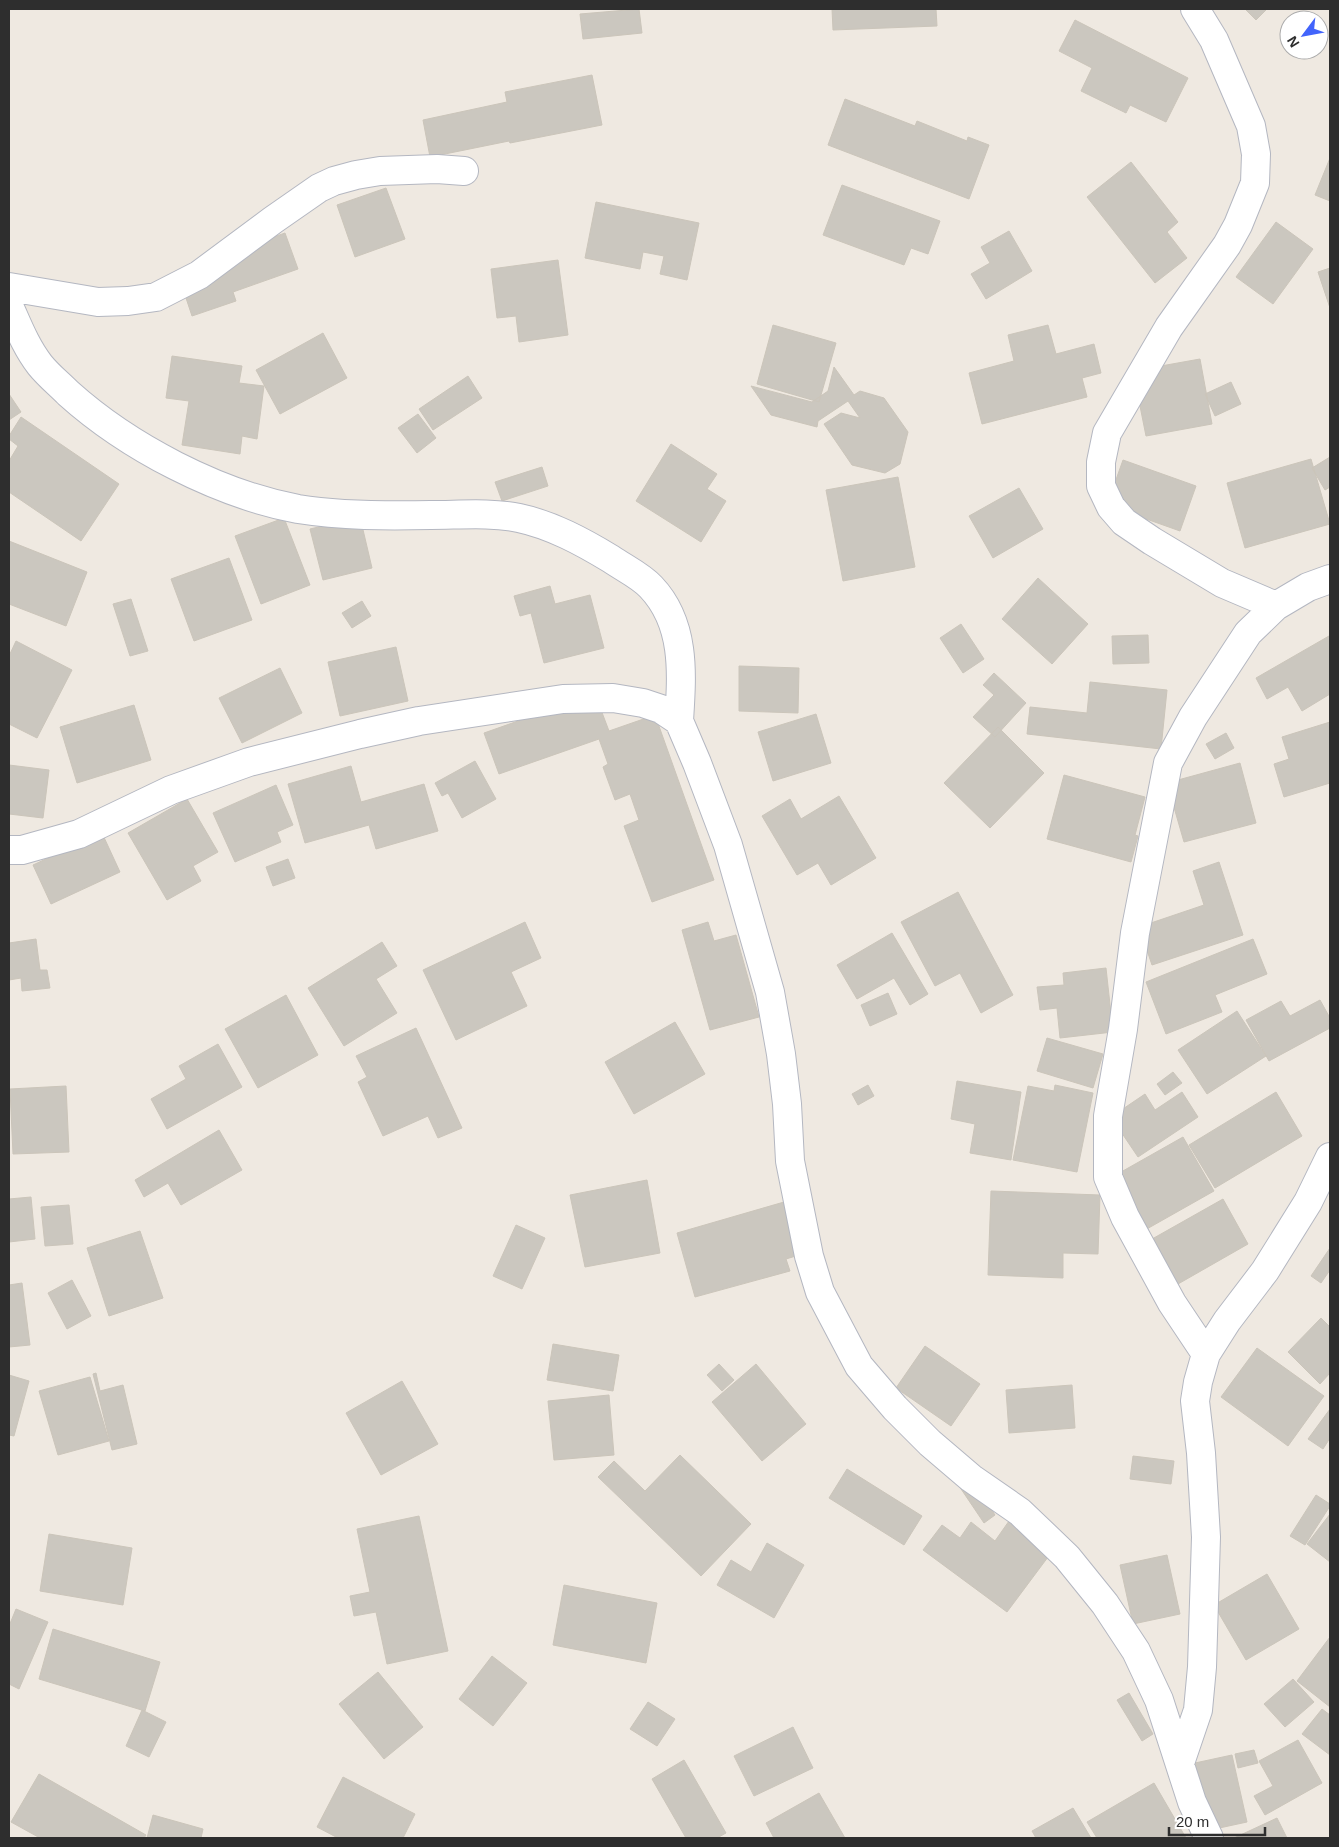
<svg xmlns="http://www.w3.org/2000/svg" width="1339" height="1847" viewBox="0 0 1339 1847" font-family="Helvetica,sans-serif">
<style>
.building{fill:#cbc7bf;stroke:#cbc5ba}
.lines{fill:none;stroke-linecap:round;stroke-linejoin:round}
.street-casing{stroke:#b4b7c1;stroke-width:30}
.street{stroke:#fff;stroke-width:28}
</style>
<rect width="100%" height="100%" fill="#efe9e1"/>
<path class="building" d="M639 9 642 33 583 39 580 14Z
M832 9H936L937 26 833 30Z
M1245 9H1267L1256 20Z
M1075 20 1188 78 1166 122 1130 105 1126 113 1081 91 1092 68 1059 51Z
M592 75 602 125 510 143 509 141 430 157 423 120 507 102 505 92Z
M845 99 915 126 917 121 967 141 968 137 989 145 969 199 828 145Z
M1330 158V201L1315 195Z
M1131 162 1178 222 1167 232 1187 258 1155 283 1087 197Z
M842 185 940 221 928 254 911 248 904 265 823 235Z
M386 188 405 239 355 257 337 205Z
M596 202 699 223 687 280 660 274 664 256 643 252 640 269 585 258Z
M1276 222 1313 249 1273 304 1236 277Z
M1009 231 1032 271 986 299 971 274 990 263 981 247Z
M285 233 298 269 233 292 236 301 192 316 177 271Z
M558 260 568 335 519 342 516 316 497 318 491 269Z
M1330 268V308L1318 272Z
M773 325 836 343 819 402 757 384Z
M1048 325 1056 354 1094 344 1101 373 1082 378 1087 397 982 424 969 373 1014 361 1008 335Z
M323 333 347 378 280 414 256 370Z
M172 356 242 366 239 383 264 386 257 439 242 436 240 454 182 445 189 401 166 398Z
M1200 359 1212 424 1146 436 1133 371Z
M834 367 854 395 860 391 884 398 908 432 900 464 885 473 852 465 824 424 841 413 860 418 848 401 818 421 817 427 771 415 751 386 812 402 828 391Z
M468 376 482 398 433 430 419 409Z
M1231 382 1241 404 1215 416 1205 394Z
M9 394 21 412 9 420Z
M418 414 436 438 417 453 398 428Z
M21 417 119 484 81 541 9 492V461L18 446 9 439V436Z
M671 444 717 474 707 489 726 501 701 542 636 501Z
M1330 457V487L1325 490 1312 468Z
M1311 459 1330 524 1245 548 1227 483Z
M1123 460 1196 486 1180 531 1107 505Z
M542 467 548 486 502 501 495 482Z
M898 477 915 567 843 581 826 490Z
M1019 488 1043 529 993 558 969 516Z
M360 517 372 568 323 580 310 529Z
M284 518 310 585 261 604 235 536Z
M9 541 87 572 66 626 9 604Z
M229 558 252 620 194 641 171 579Z
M1038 578 1088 624 1052 664 1002 619Z
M550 586 555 604 590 595 604 648 544 663 531 613 520 616 514 596Z
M131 599 148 651 130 656 113 604Z
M362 601 371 616 352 628 342 613Z
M961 624 984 659 963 673 940 638Z
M1148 635 1149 663 1113 664 1112 636Z
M1329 636 1330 639V694L1302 711 1288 687 1267 699 1256 678Z
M16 641 72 670 37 738 9 724V656Z
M396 647 408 701 340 716 328 662Z
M739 666 799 668 798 713 739 711Z
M280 668 302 713 242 743 219 698Z
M994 673 1026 703 995 737 973 717 994 695 983 685Z
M1090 682 1167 690 1161 749 1027 734 1030 707 1087 713Z
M595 694 609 731 655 715 714 880 652 902 624 826 639 820 630 794 615 800 603 767 608 764 599 739 499 774 484 733Z
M134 705 151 760 77 783 60 727Z
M816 714 831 763 773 781 758 732Z
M1330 722V783L1284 797 1274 764 1289 759 1282 737Z
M998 727 1044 773 990 828 944 783Z
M1226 733 1234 748 1215 759 1206 744Z
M475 761 496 799 462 818 448 793 442 796 435 783Z
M1240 763 1256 823 1184 842 1167 783Z
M9 765 49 770 43 818 9 814Z
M351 766 361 802 424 784 438 831 376 849 369 825 305 843 288 784Z
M1064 775 1145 797 1135 835 1138 836 1131 862 1047 839Z
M276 785 293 825 277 832 281 842 235 862 213 813Z
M839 796 876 858 831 885 818 863 797 875 762 816 790 799 801 819Z
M187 799 218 852 193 866 201 881 167 900 128 833Z
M102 833 120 872 51 904 33 865Z
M288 859 295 878 273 886 266 867Z
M1219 862 1243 935 1152 965 1139 927 1204 905 1193 871Z
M958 892 1013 995 981 1013 960 973 935 986 901 922Z
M525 922 541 958 511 972 527 1006 456 1040 423 970Z
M708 922 714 941 736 935 759 1017 710 1030 682 930Z
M892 933 928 994 910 1005 894 978 857 999 837 965Z
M36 939 40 970H47L50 988 22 991 21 978 9 980V943Z
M1253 939 1267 974 1215 995 1222 1012 1166 1034 1146 982Z
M382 942 397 966 376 979 397 1013 344 1046 308 988Z
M1106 968 1113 1032 1060 1038 1057 1008 1040 1010 1037 987 1064 985 1063 973Z
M888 993 897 1014 870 1026 861 1005Z
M286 995 318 1055 258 1088 225 1029Z
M1320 1000 1330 1018V1028L1269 1061 1246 1020 1281 1001 1290 1016Z
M1237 1011 1266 1056 1207 1094 1178 1050Z
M675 1022 705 1074 634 1114 605 1062Z
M416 1028 462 1128 438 1138 428 1116 383 1136 358 1082 367 1077 356 1056Z
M1047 1038 1103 1054 1093 1088 1037 1071Z
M218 1044 242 1087 167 1129 151 1099 186 1079 179 1066Z
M1173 1072 1182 1083 1165 1095 1157 1084Z
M957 1081 1021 1092 1011 1160 970 1153 975 1124 951 1119Z
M868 1085 874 1096 858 1105 852 1094Z
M1055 1085 1093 1093 1077 1172 1013 1160 1028 1086 1054 1091Z
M66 1086 69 1152 13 1154 10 1089Z
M1182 1092 1198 1117 1138 1157 1111 1117 1145 1094 1155 1110Z
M1276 1092 1302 1136 1215 1188 1189 1145Z
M219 1130 242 1170 181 1205 168 1183 144 1197 135 1180Z
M1183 1137 1214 1191 1145 1230 1114 1176Z
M647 1180 660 1253 585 1267 570 1195Z
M991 1191 1100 1195 1098 1254 1063 1253V1278L988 1275Z
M31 1197 35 1239 9 1242V1199Z
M1223 1199 1248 1244 1171 1288 1145 1243Z
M784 1202 799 1255 786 1259 790 1271 695 1297 677 1233Z
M69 1205 73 1244 45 1246 41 1207Z
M516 1225 545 1238 522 1289 493 1276Z
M140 1231 163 1298 109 1316 87 1248Z
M1330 1248V1270L1321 1283 1311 1276Z
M72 1280 91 1316 67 1329 48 1293Z
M22 1283 30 1345 9 1347V1285Z
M1321 1318 1330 1327V1373L1320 1384 1288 1352Z
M553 1344 619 1355 613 1391 547 1380Z
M925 1346 980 1384 951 1426 896 1388Z
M1257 1348 1324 1396 1288 1446 1221 1397Z
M719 1364 734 1380 722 1391 707 1375Z
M756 1364 806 1424 762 1461 712 1402Z
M96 1373 100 1391 123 1385 137 1444 112 1450 93 1374Z
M9 1375 29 1381 14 1436 9 1435Z
M90 1377 109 1441 58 1455 39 1391Z
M402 1381 438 1444 381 1475 346 1413Z
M1072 1385 1075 1428 1009 1433 1006 1390Z
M609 1395 614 1455 554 1460 548 1401Z
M1330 1409V1438L1323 1449 1308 1439Z
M680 1455 751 1524 701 1576 598 1477 614 1461 645 1491Z
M1133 1456 1174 1461 1171 1484 1130 1479Z
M847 1469 922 1516 904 1545 829 1498Z
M967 1472 995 1515 984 1523 955 1480Z
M1316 1495 1330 1504V1506L1305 1545 1290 1536Z
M1330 1514V1562L1307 1544Z
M419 1516 448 1651 387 1664 376 1612 354 1616 350 1596 370 1592 357 1529Z
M1009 1521 1051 1553 1007 1612 923 1550 942 1525 960 1538 971 1522 995 1541Z
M49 1534 132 1548 123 1605 40 1591Z
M767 1543 804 1565 774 1618 717 1585 731 1560 751 1572Z
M1167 1555 1180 1614 1133 1624 1120 1565Z
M1267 1574 1299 1629 1246 1660 1214 1605Z
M564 1585 657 1603 646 1663 553 1645Z
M16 1609 48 1622 19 1689 9 1684V1626Z
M53 1629 160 1662 145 1711 39 1679Z
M1330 1637V1707L1297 1681Z
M492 1656 527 1683 493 1726 459 1699Z
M378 1672 423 1727 384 1759 339 1704Z
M1293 1679 1314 1702 1285 1727 1264 1704Z
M1129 1693 1153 1734 1142 1741 1117 1700Z
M648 1702 675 1719 657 1746 630 1729Z
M1322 1709 1330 1715V1755L1302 1734Z
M142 1710 166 1722 149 1757 126 1746Z
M793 1727 813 1768 754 1796 734 1756Z
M1298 1740 1322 1783 1265 1815 1254 1796 1273 1786 1259 1761Z
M1254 1750 1258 1763 1238 1768 1235 1754Z
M1232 1755 1247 1822 1210 1830 1195 1763Z
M684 1760 726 1833 717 1838H686L652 1779Z
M39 1774 146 1835 144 1838H40L11 1822Z
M343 1777 415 1814 403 1838H338L317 1827Z
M1154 1783 1186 1838H1097L1087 1822Z
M819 1793 845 1838H774L766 1823Z
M1073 1808 1091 1838H1036L1032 1831Z
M153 1815 203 1829 201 1838H147Z
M1277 1818 1287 1838H1234Z"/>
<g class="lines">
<g class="street-casing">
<path id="street" d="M1195 9 1214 40 1251 126 1256 154 1255 183 1238 225 1227 245 1169 327 1107 433 1101 462V486L1111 507 1124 522 1152 541 1222 583 1276 606
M9 287 98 302 128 301 156 297 199 275 273 220 319 188 334 181 356 175 380 171 437 169 464 171
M9 306C18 326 26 347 40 365 48 375 59 384 68 393 128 447 218 494 298 509 342 516 387 516 431 515 460 515 490 512 519 518 552 525 583 542 611 559 624 568 641 576 651 587 686 624 682 674 679 721
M9 850H22L79 834 171 790 249 762 360 734 419 721 563 699 613 698 643 703 661 709 679 721 697 763 728 845 770 992 781 1054 787 1104 790 1161 809 1256 820 1292 859 1366 895 1408 930 1443 971 1478 1020 1512 1067 1557 1105 1604 1136 1651 1159 1700 1192 1802 1209 1838
M1206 1354 1172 1303 1125 1217 1108 1177V1116L1123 1029 1135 933 1168 763 1193 717 1248 633 1276 606 1308 587 1330 579
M1180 1763 1198 1710 1202 1667 1206 1537 1201 1453 1195 1401 1198 1382 1206 1354 1227 1321 1265 1271 1308 1202 1330 1157"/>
</g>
<use href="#street" class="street"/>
</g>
<rect width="1339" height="1847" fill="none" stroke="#2e2e2e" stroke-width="20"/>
<g transform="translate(1304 35) rotate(238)"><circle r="24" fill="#ffffff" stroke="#ababab"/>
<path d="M0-4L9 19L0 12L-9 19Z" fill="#4264fb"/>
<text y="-8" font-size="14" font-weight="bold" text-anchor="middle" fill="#2e2e2e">N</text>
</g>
<path d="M1169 1827v8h96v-8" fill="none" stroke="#2e2e2e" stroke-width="2.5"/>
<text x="1176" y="1827" font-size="15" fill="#2e2e2e" stroke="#ffffff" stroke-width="4" paint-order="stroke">20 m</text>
</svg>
